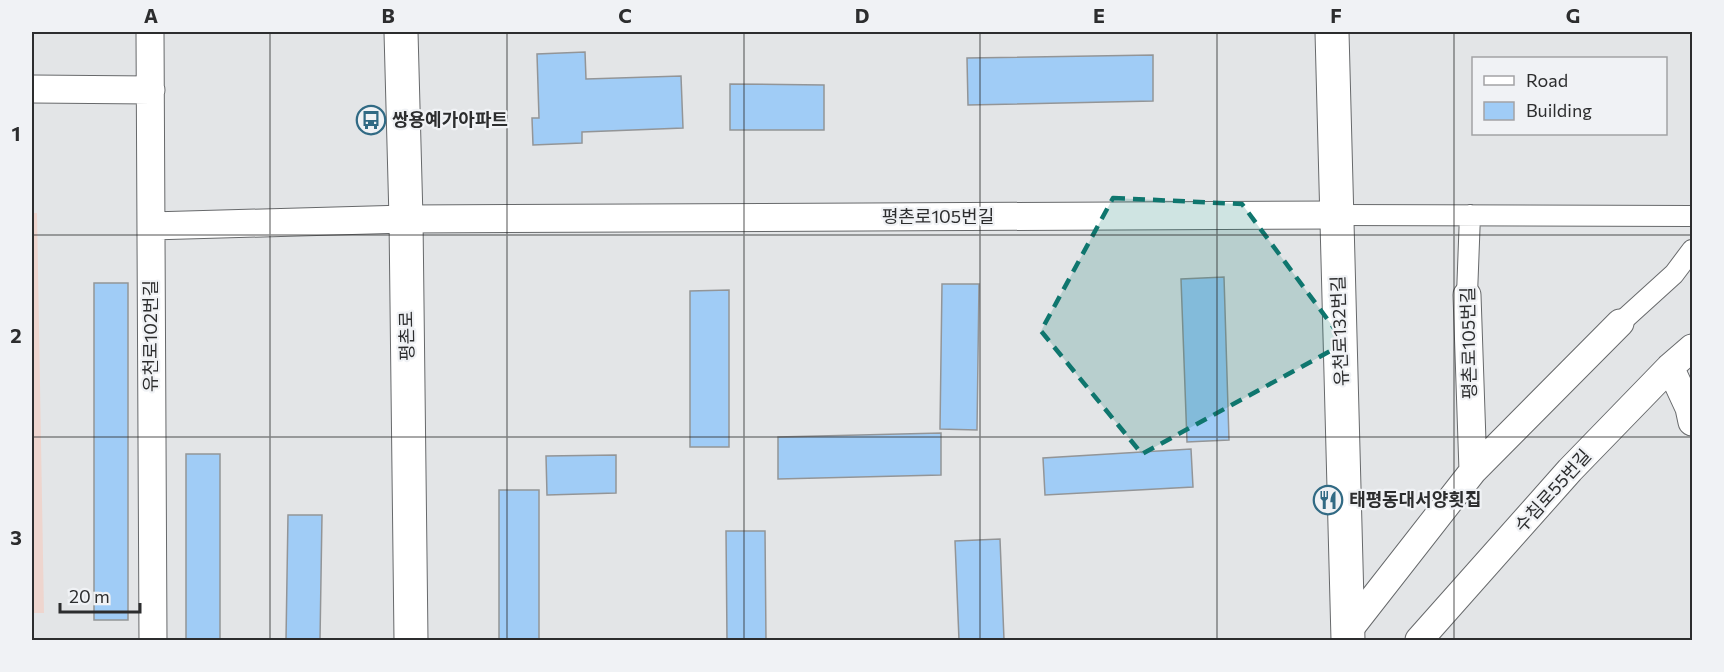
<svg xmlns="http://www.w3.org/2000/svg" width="1724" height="672" viewBox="0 0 1724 672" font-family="Commissioner,'Noto Sans KR',sans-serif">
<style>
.education{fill:#eed5ce}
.building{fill:#a0ccf6;stroke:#939597;stroke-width:1.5}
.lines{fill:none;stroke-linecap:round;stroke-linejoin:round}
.pedestrian-casing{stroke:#67696b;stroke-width:22}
.minor-casing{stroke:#67696b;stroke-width:29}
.tertiary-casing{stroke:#67696b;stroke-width:35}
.secondary-casing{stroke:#67696b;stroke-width:35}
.pedestrian{stroke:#fff;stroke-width:20}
.minor{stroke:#fff;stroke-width:27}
.tertiary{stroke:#fff;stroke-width:33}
.secondary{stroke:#fff;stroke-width:33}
.marked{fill:#0f766e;fill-opacity:0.2;stroke:#0f766e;stroke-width:4.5;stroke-dasharray:12 8;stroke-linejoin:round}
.grid{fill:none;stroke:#2c2d2e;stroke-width:1.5;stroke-opacity:0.55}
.labels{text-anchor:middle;stroke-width:4.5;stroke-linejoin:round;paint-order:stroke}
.poi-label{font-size:18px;font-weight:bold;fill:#2c2d2e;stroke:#f0f2f5;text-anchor:start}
.street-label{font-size:18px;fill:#2c2d2e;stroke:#f0f2f5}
.neatline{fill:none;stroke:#2c2d2e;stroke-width:2}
.grid-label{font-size:20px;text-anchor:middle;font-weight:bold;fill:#2c2d2e}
</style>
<rect width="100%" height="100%" fill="#e3e5e7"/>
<path class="education" d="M32 213H37L44 613H32Z"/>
<path class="building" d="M585 52 586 79 681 76 683 128 582 132V143L533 145 532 118H539L537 54Z
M1153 55V101L968 105 967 58Z
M730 84 824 85V130H730Z
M1224 277 1229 440 1187 442 1181 279Z
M94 283H128V620H94Z
M942 284H979L977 430 940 429Z
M729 290V447H690V291Z
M941 433V475L778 479V437Z
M1191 449 1193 487 1045 495 1043 458Z
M186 454H220V640H186Z
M616 455V493L547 495 546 456Z
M499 490H539V640H499Z
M288 515H322L320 640H286Z
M726 531H765L766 640H727Z
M1000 539 1004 640H959L955 541Z"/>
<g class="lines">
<g class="pedestrian-casing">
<path id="pedestrian" d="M1337 215 1692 216
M1467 295 1470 215
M1620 323 1674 274 1692 250"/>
</g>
<g class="minor-casing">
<path id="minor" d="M150 32 153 640
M32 89 151 90
M151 226 406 219 1337 215
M1467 295 1473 471
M1670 367 1689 408 1692 422
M1348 631 1473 471 1620 323
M1419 640 1570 470 1670 367 1692 348"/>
</g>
<g class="tertiary-casing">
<path id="tertiary" d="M1332 32 1348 640"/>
</g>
<g class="secondary-casing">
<path id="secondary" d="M401 32 406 219 411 640"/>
</g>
<use href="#pedestrian" class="pedestrian"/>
<use href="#minor" class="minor"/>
<use href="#tertiary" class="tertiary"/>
<use href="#secondary" class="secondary"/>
</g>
<path class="marked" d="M1113 198 1242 204 1345 343 1142 454 1041 331Z"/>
<path class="grid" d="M270 32V640M507 32V640M744 32V640M980 32V640M1217 32V640M1454 32V640M32 235H1692M32 437H1692"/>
<defs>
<g id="bus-ring" transform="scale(1.5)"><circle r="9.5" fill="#f0f2f5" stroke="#316a84" stroke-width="1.5"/><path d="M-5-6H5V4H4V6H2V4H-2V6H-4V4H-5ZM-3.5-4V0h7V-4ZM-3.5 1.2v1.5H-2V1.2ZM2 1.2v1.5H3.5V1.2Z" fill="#316a84"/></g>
<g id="restaurant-ring" transform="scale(1.5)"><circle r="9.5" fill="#f0f2f5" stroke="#316a84" stroke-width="1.5"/><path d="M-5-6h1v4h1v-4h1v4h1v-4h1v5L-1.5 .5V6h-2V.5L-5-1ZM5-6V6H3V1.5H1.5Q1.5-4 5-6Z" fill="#316a84"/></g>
</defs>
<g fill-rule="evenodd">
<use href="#bus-ring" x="371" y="120"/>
<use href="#restaurant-ring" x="1328" y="500"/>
</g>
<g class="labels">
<g class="poi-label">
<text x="392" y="126">쌍용예가아파트</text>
<text x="1349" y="506">태평동대서양횟집</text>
</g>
<g class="street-label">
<text x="938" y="223">평촌로105번길</text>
<text transform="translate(1340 331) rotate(-92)" y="6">유천로132번길</text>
<text transform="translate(151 336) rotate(-90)" y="6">유천로102번길</text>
<text transform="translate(407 336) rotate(-91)" y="6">평촌로</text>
<text transform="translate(1469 343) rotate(-91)" y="6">평촌로105번길</text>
<text transform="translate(1553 491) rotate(-48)" y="6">수침로55번길</text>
</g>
</g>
<rect width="1724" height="672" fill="none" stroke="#f0f2f5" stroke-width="66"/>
<rect x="1472" y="57" width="195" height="78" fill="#f0f2f5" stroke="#a2a3a5" stroke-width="1.5"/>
<rect x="1484" y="76" width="30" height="9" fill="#ffffff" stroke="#a2a3a5" stroke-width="1.5"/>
<text x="1526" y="87" font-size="18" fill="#2c2d2e">Road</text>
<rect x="1484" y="102" width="30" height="18" fill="#a0ccf6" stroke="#a2a3a5" stroke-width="1.5"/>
<text x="1526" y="117" font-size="18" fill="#2c2d2e">Building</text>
<path d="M60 603v9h80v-9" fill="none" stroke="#2c2d2e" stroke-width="3"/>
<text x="69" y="603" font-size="18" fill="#2c2d2e" stroke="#f0f2f5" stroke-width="4.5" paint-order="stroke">20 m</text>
<rect x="33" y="33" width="1658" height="606" class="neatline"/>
<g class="grid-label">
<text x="151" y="23">A</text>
<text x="388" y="23">B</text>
<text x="625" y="23">C</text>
<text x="862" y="23">D</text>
<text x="1099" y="23">E</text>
<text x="1336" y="23">F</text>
<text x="1573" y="23">G</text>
<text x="16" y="141">1</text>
<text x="16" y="343">2</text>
<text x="16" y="545">3</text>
</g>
</svg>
